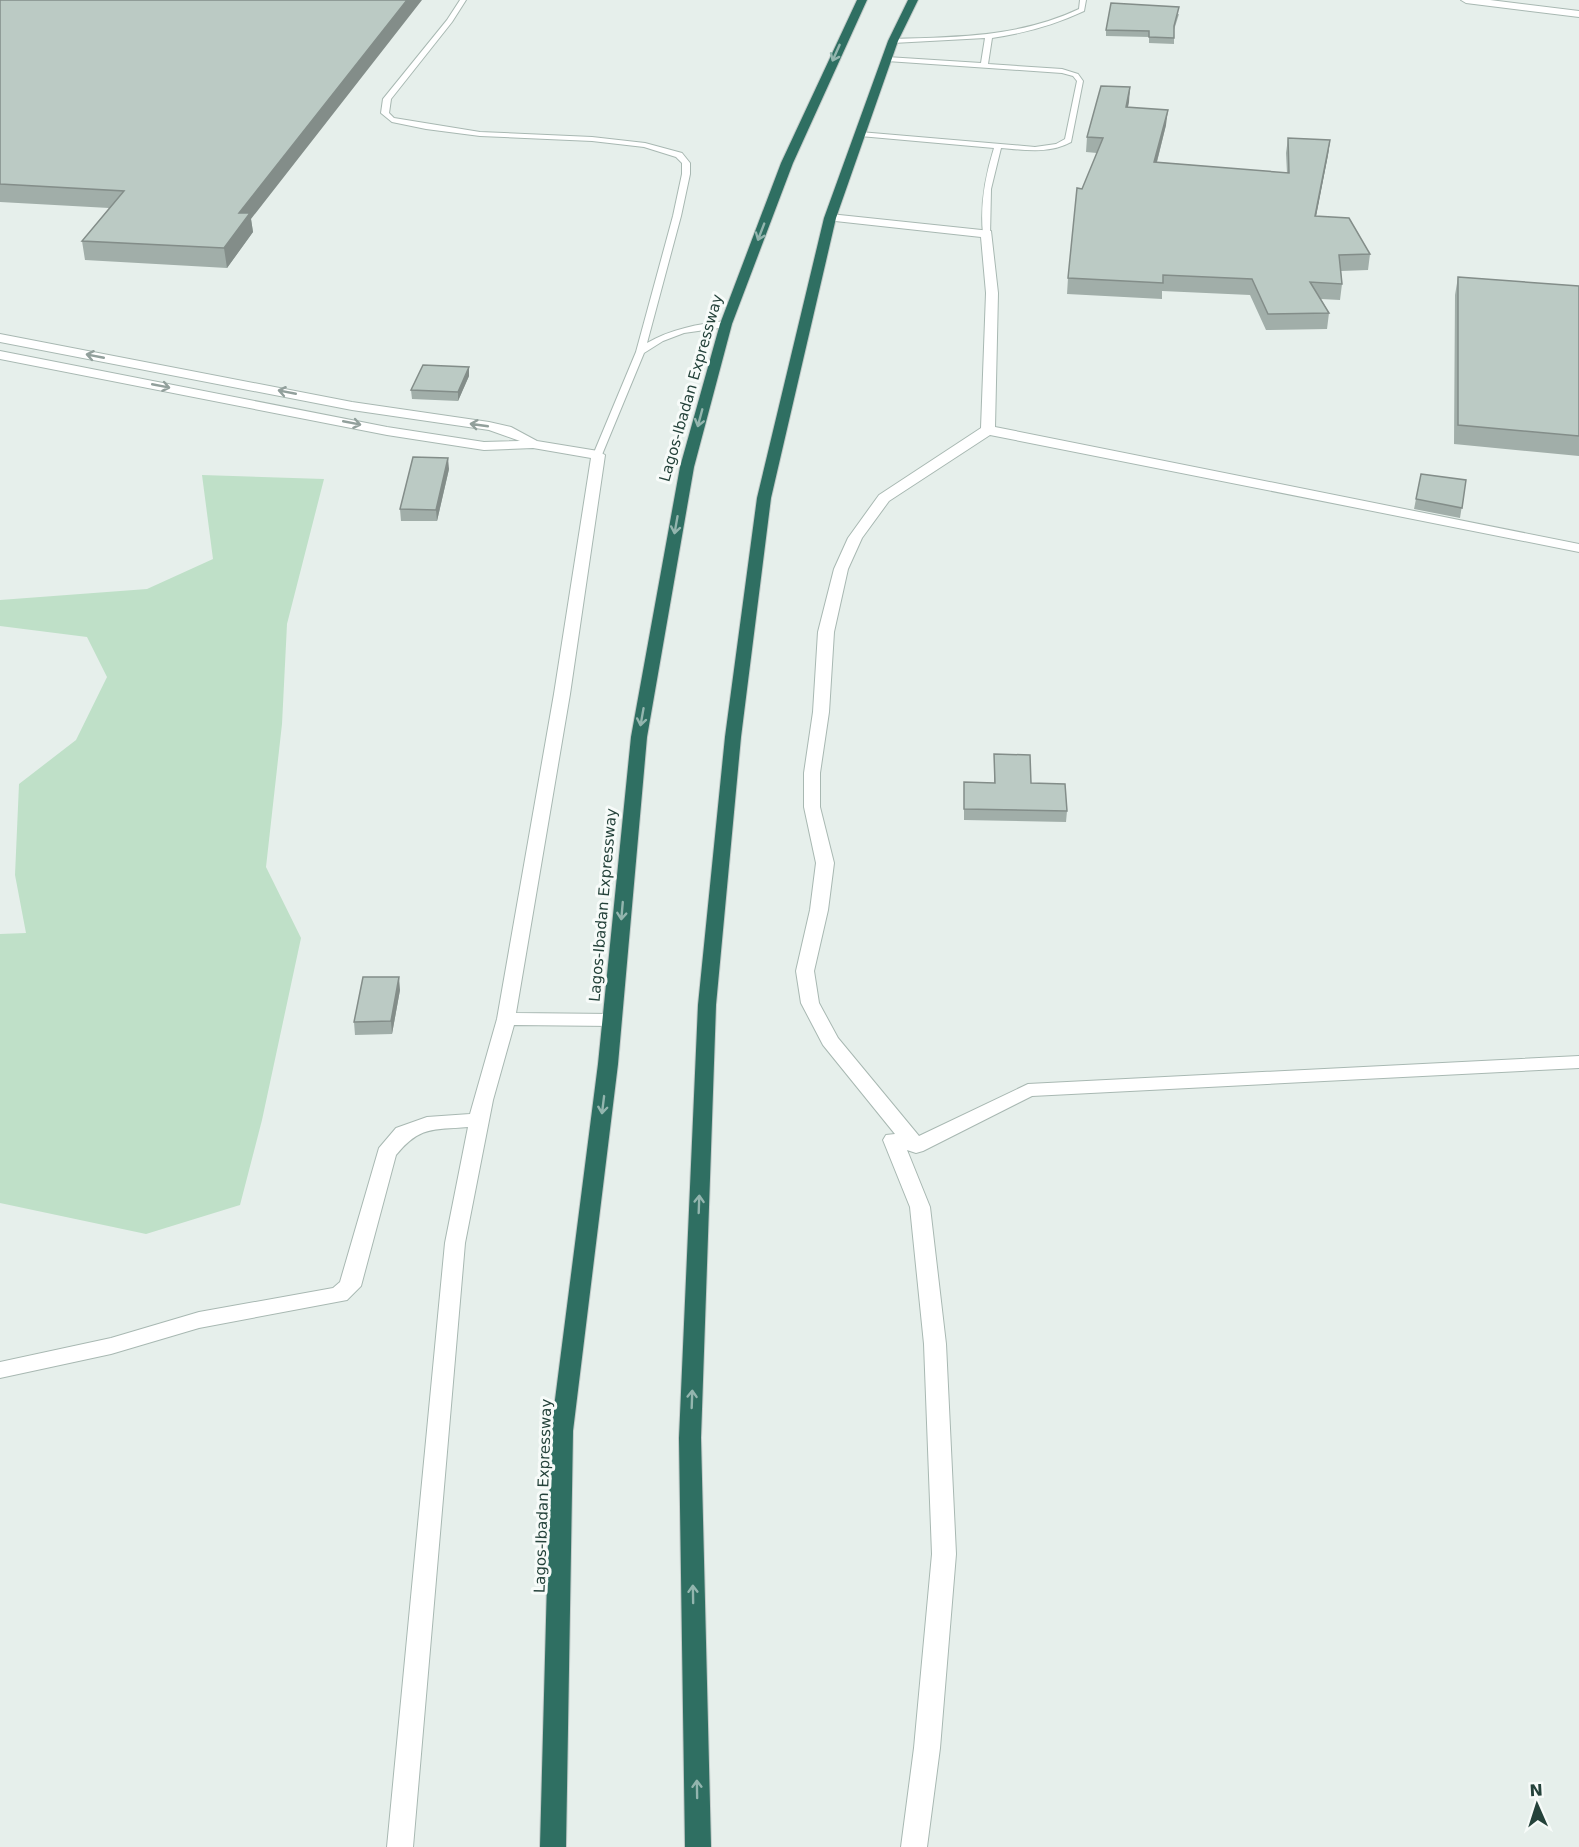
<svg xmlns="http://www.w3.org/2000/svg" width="1579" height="1847" viewBox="0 0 1579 1847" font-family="'DejaVu Sans',sans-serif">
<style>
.green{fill:#bfe0c8}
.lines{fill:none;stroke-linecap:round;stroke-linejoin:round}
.service-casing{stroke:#a8b8b2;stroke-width:2}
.minor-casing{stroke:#a8b8b2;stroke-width:2}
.motorway-casing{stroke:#c2cac8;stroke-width:2}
.service{fill:#fff;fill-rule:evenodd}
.minor{fill:#fff;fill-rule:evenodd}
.motorway{fill:#2f6f62;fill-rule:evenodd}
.wall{fill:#a1aea9}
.shaded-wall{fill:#838d89}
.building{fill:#bbcac4;stroke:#838d89;stroke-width:1.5}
.oneway{stroke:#93b5ae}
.oneway2{stroke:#92a09c}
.labels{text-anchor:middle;stroke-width:6;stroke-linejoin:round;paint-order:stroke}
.street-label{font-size:15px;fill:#24423a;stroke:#f7fbf9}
</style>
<rect width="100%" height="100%" fill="#e6efeb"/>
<path class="green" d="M202 475 324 479 287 624 282 724 266 867 301 938 262 1120 240 1205 146 1234 0 1203V934L26 933 15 875 19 784 76 740 107 677 87 637 0 626V600L147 589 213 559Z"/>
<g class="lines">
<g class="service-casing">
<path id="service" d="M460 0H466L452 22 391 99 389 113 394 118 480 132 592 137 645 143 682 153 690 163V174L681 216 647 343C671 329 698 324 726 321L730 324 726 327 684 333 663 341 644 353 601 457 598 458 593 455 636 352 673 216 682 174V163L676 157 644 147 592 141 480 136 426 129 392 122 381 113 383 99 447 20Z
M1080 0H1086L1084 11C1054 25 1025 33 992 38L988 64 1062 69 1078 74 1083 81 1071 142C1049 154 1025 150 1001 148L991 189 990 236 983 234C980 204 985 177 994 148L860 136 856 134 860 132 1035 147 1056 144 1065 139 1077 81 1073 76 1062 73 887 61 884 59 887 57 981 63 985 38 893 43 890 41 893 39C957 37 1020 37 1079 9Z"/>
</g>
<g class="minor-casing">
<path id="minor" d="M1461 0H1490L1579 11V17L1466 3Z
M830 214 991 231 998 293 995 427 1579 544V552L990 435 889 501 862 538 848 569 834 632 829 712 820 773V807L834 863 828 910 814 971 819 1003 838 1038 919 1136 1028 1084 1579 1056V1068L1032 1096 923 1151 916 1153 907 1150 930 1207 946 1344 956 1554 940 1748 927 1847H901L914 1748 932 1554 924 1344 910 1207 883 1140 886 1135 895 1134 823 1045 801 1003 796 971 810 910 816 863 804 807V773L813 712 818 632 834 569 848 538 879 495 981 428 986 293 981 237 826 220V216Z
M0 334 352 402 489 422 511 427 537 441 598 451 605 455 570 694 516 1013 612 1014 619 1016 621 1020 619 1024 612 1026 514 1025 493 1100 465 1243 413 1847H387L445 1243 468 1127C432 1130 420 1126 396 1155L361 1286 347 1300 199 1328 111 1354 0 1378V1362L111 1338 199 1312 333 1288 340 1282 379 1148 396 1128 427 1117 470 1114 497 1019 554 694 591 458 533 448 484 450 387 435 0 359V351L387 427 484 442 520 441 489 430 352 410 0 342Z"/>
</g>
<g class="motorway-casing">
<path id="motorway" d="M857 0H867L793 163 732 324 694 467 647 737 618 1064 573 1431 566 1847H540L551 1431 598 1064 631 737 680 467 720 324 781 163Z
M908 0H918L898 41 836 218 771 498 741 737 716 1005 701 1438 711 1847H685L679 1438 698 1005 725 737 757 498 824 218 888 41Z"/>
</g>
<use href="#service" class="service"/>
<use href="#minor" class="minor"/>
<use href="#motorway" class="motorway"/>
</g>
<path class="wall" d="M0 0 251 219 253 232 227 268 85 260 82 241 109 208 0 202Z
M1179 14 1174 30V44L1149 43V37L1106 36V30Z
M1130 87 1128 107 1166 125 1157 162 1287 173 1286 153 1288 138 1330 140 1328 155 1316 216 1370 254 1368 270 1341 271 1342 284 1340 300 1321 299 1329 313 1327 329 1266 330 1250 295 1162 291V299L1067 294 1068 278 1082 189 1097 153 1086 152 1087 137Z
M1458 277 1579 286V456L1454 444 1455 295Z
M469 367V376L458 401 412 399 411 390Z
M449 469 437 521H401L400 509Z
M1421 474 1466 480 1460 518 1414 509Z
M994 754 1067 811 1066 822 964 820V782L994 783Z
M400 990 392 1034 355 1035 354 1022Z"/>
<path class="shaded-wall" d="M407 0H422L251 219 253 232 227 268 224 248 239 213Z
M1130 87 1129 102 1125 121 1126 107Z
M1168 110 1166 125 1153 177 1154 162Z
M1330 140 1328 155 1313 232 1315 216Z
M469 367V376L458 401V392Z
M448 458 449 469 437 521 436 510Z
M399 977 400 990 392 1034 391 1021Z"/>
<path class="building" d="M0 0H407L239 213H250L224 248 82 241 124 191 0 184Z
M1111 3 1179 7 1174 26V38L1149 37V31L1106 30Z
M1101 86 1130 87 1126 107 1168 110 1154 162 1289 173 1288 138 1330 140 1315 216 1349 218 1370 254 1339 255 1342 284 1310 282 1329 313 1268 314 1252 279 1163 275V283L1068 278 1077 188 1082 189 1103 138 1087 137Z
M1458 277 1579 286V436L1458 425Z
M423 365 469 367 458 392 411 390Z
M413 457 448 458 436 510 400 509Z
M1421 474 1466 480 1462 508 1416 499Z
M994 754 1030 755 1031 783 1065 784 1067 811 964 809V782L995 783Z
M363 977H399L391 1021 354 1022Z"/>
<defs><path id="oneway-shaft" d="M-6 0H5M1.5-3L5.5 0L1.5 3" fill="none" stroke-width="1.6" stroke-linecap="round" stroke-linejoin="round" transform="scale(1.5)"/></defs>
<g class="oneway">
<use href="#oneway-shaft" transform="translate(836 53) rotate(114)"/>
<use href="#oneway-shaft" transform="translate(761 232) rotate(111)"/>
<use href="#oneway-shaft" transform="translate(700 418) rotate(105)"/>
<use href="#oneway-shaft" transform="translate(676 525) rotate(100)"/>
<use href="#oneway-shaft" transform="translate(642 717) rotate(100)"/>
<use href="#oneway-shaft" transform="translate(622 911) rotate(95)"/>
<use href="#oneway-shaft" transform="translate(603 1105) rotate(97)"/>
<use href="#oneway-shaft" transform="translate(699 1204) rotate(-88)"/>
<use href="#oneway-shaft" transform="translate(692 1399) rotate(-88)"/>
<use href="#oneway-shaft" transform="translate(693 1594) rotate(-91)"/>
<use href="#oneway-shaft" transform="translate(697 1789) rotate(-91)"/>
</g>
<g class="oneway2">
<use href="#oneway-shaft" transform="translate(95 356) rotate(-169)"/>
<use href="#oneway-shaft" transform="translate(161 386) rotate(11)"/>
<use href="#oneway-shaft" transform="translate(287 392) rotate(-169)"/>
<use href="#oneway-shaft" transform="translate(352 423) rotate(11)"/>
<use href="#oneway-shaft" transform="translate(479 425) rotate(-172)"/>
</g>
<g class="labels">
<g class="street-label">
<text transform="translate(691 388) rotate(-74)" y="5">Lagos-Ibadan Expressway</text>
<text transform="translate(603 905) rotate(-85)" y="5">Lagos-Ibadan Expressway</text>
<text transform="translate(543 1496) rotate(-88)" y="5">Lagos-Ibadan Expressway</text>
</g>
</g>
<g transform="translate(1537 1805) rotate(357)" stroke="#f7fbf9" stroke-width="4.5" paint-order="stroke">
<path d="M0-4.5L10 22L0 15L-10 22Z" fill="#24423a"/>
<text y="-9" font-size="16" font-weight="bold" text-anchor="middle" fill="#24423a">N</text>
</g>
</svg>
